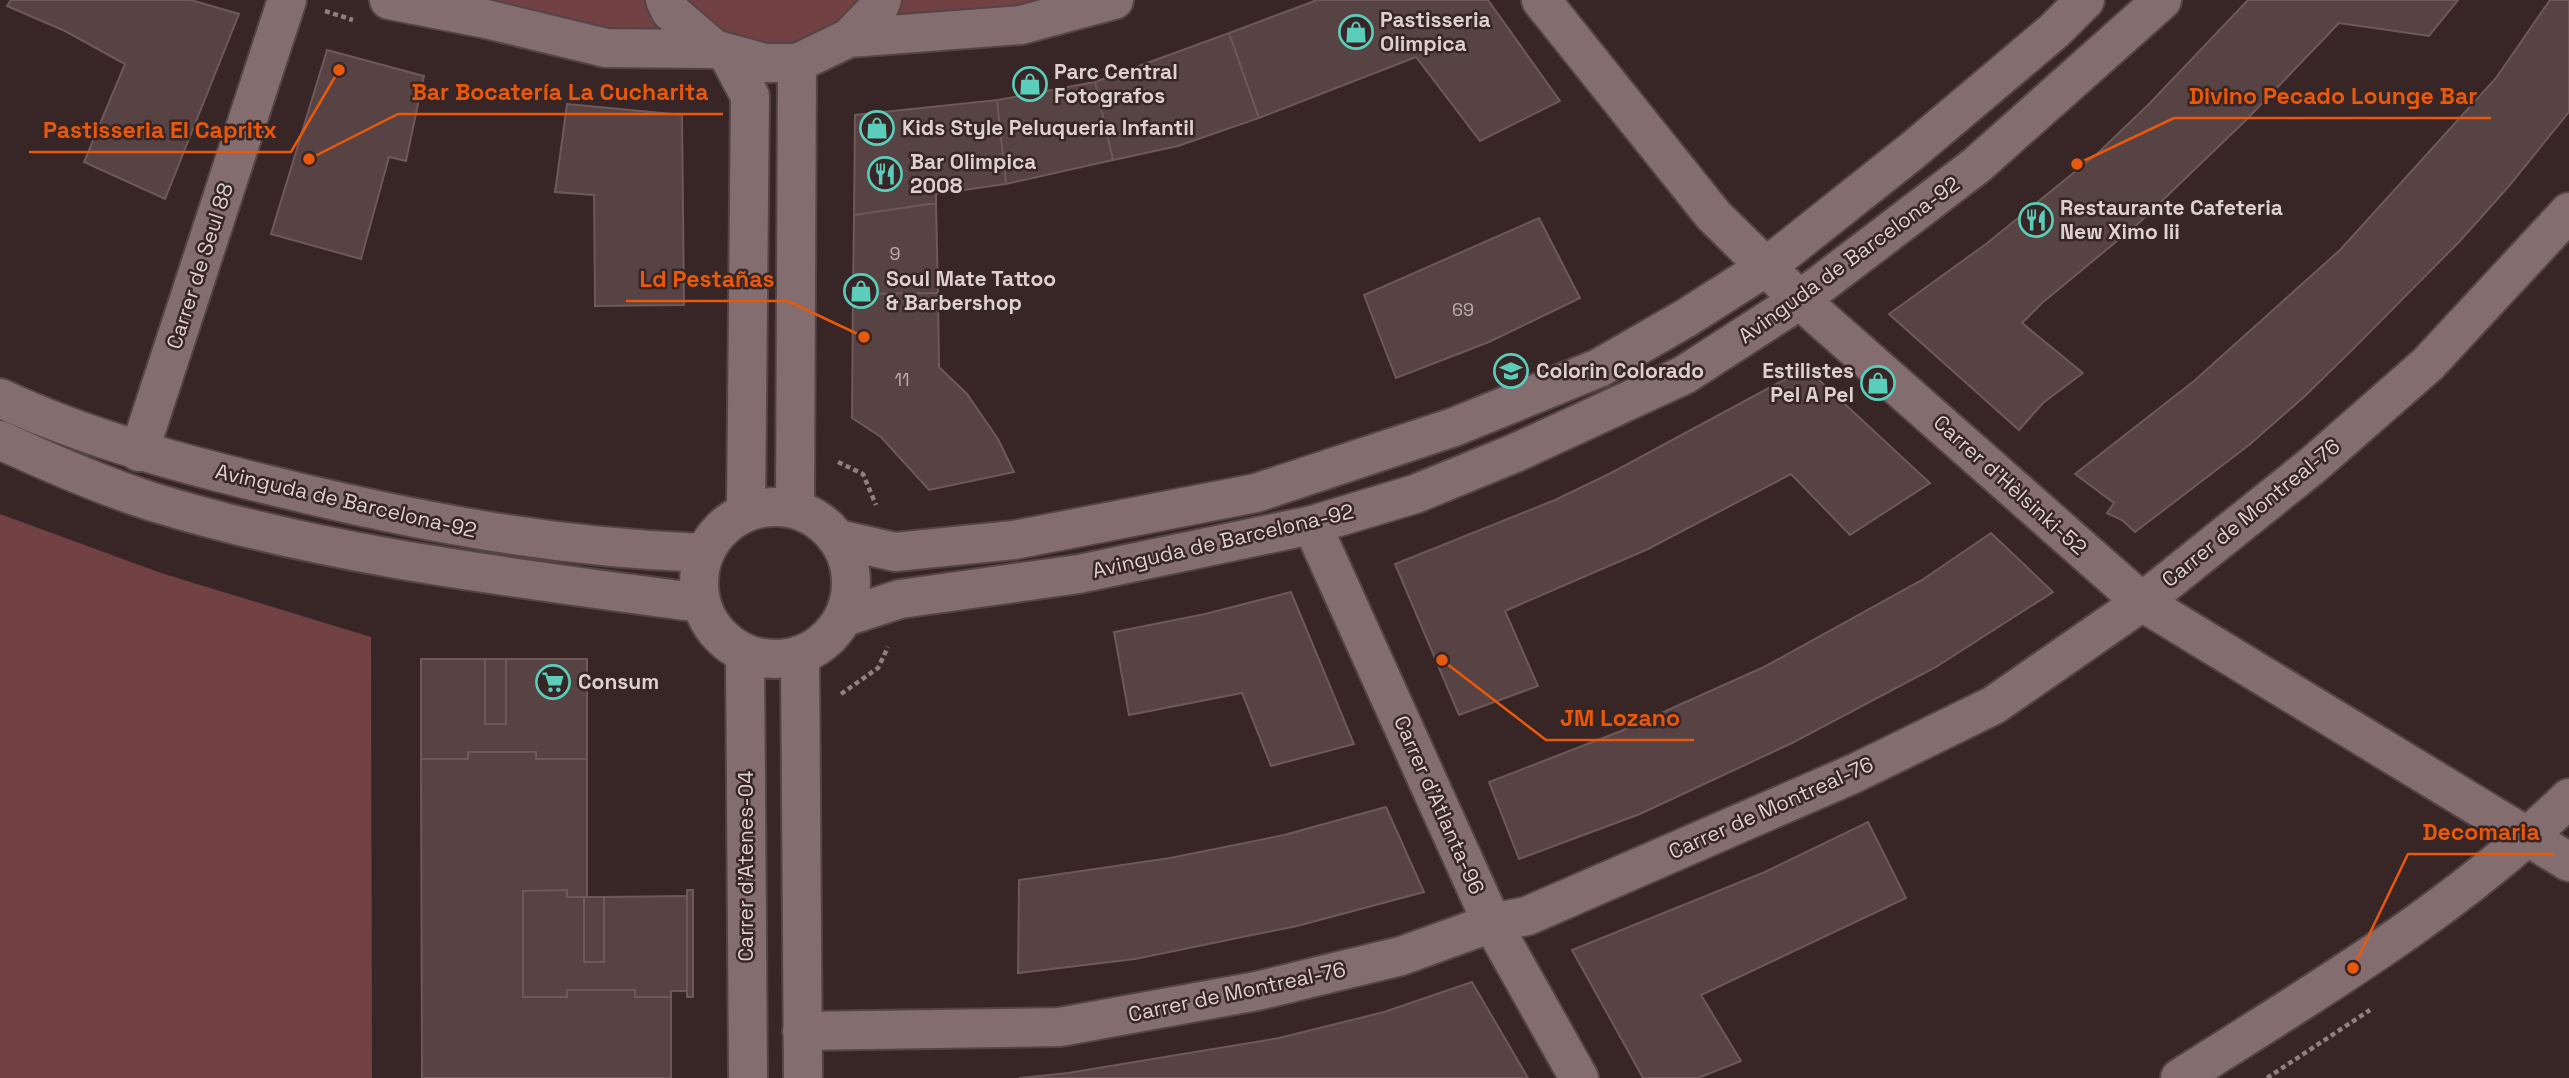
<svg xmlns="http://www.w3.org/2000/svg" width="2569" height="1078" viewBox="0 0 2569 1078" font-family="'Space Grotesk',sans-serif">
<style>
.green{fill:#714144}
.building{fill:#584344;stroke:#6e5858;stroke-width:2}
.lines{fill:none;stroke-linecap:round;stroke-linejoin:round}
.street-casing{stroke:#544445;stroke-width:42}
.path{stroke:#8e7f80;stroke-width:4.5;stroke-dasharray:5 3.5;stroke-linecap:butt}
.street{stroke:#846d6e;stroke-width:38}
.labels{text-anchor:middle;stroke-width:5;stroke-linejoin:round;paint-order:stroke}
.number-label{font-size:18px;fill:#bcadae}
.poi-label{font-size:21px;font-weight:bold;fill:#ddd0d1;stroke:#382526;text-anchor:start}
.street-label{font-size:21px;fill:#ddd0d1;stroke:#382526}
.leader{fill:none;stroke:#e8590c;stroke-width:2.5}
.callout-dot{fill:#e8590c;stroke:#382526;stroke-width:2.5}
.callout-label{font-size:23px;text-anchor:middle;font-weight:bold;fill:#e8590c;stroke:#382526;stroke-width:5;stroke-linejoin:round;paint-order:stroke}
</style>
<rect width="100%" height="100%" fill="#382526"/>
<path class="green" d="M389 0H1114L797 63Z
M0 514 161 573 371 637 372 1078H0Z"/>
<path class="building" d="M11 0H191L239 14 165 199 84 162 125 64 65 31 7 6Z
M1317 0H1488L1560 101 1480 141 1416 57 1259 118 1229 33Z
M2248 0H2458L2429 36 2339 23 2246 120 2140 222 2042 303 2022 323 2083 373 2043 403 2019 430 1889 314 1986 244 2098 153 2149 104Z
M2550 0H2569V112L2509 186 2460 241 2355 347 2305 396 2249 445 2135 532 2122 520 2107 513 2114 503 2075 474 2194 381 2341 249 2496 78Z
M1229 33 1259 118 1178 146 1113 160 1095 82Z
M327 50 424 76 406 161 389 157 361 259 271 234Z
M1095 82 1113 160 1006 184 997 100Z
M997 100 1006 184 936 194V203L854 215 855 115Z
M567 104 682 115 684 305 595 306 594 195 555 192Z
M936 203 938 293 853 294 854 215Z
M1539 218 1580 298 1489 342 1396 378 1364 295Z
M938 293 939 367 967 394 998 439 1014 472 929 490 881 437 852 418 853 294Z
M1806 368 1930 483 1850 535 1791 474 1648 549 1505 611 1538 686 1459 715 1395 564 1555 500 1611 473Z
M1991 533 2053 592 1936 667 1792 743 1640 814 1519 859 1489 782 1621 731 1764 667 1922 580Z
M1291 592 1354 744 1271 766 1242 693 1129 715 1114 632 1205 614Z
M421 659H485V724H506V659H587V759H536V752H468V759H421Z
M485 659H506V724H485Z
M468 752H536V759H587V897H567V890L523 891V997H567V990H635V997H671V1078H422L421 759H468Z
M1386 807 1424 892 1297 926 1135 959 1018 973 1019 880 1170 858 1284 835Z
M1868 822 1906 898 1701 995 1741 1061 1698 1078H1643L1572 950 1765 872Z
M567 890V897H584V962H604V897L687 896V991H671V997H635V990H567V997H523V891Z
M687 890H693V997H687Z
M584 897H604V962H584Z
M1472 982 1528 1078H1019L1068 1073 1279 1038 1384 1012Z"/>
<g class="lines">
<g class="street-casing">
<path id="street" d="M389 0 486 19 606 48 714 49
M665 0 670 11 714 49 765 63H797L849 38 879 7 882 0
M1541 0 1714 216 1800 300 2142 602 2569 862
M849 38 1021 25 1114 0
M728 55 750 96 746 512
M0 398C88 439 179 463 273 486 418 522 553 547 703 553
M0 440C50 463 100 485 153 502 331 557 516 578 700 603
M139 452 287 0
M699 583a76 76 0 1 1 152 0a76 76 0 1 1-152 0Z
M795 509 797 63
M1312 525 1492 923 1579 1078
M838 539 895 552 1014 540 1256 493 1454 427 1599 368 1686 318 1766 267 1912 151 2054 31 2085 0
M845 617 900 599 1079 574 1312 525 1415 494 1515 453 1684 375 1800 300 1977 165 2162 0
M745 654 748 1078
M800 655 803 1078
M802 1031 1060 1027 1257 991 1401 956 1492 923 1527 916 1855 773 1994 705 2142 602 2313 465 2428 364 2569 212
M2180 1078C2313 993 2455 910 2569 798"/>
</g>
<path class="path" d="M325 11 353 20
M838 462 863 474 876 505
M841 694 878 668 888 647
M2267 1078 2370 1010"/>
<use href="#street" class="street"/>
</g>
<defs>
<g id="shop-ring" transform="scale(1.75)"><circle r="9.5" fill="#382526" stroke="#5bcebb" stroke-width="1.5"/><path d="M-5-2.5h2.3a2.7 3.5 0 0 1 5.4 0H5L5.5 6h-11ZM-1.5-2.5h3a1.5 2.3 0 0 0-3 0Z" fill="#5bcebb"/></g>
<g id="restaurant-ring" transform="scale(1.75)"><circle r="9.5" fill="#382526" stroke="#5bcebb" stroke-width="1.5"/><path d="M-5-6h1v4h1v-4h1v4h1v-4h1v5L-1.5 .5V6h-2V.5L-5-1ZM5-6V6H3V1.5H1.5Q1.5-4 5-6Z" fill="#5bcebb"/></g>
<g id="school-ring" transform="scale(1.75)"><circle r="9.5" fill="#382526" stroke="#5bcebb" stroke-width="1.5"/><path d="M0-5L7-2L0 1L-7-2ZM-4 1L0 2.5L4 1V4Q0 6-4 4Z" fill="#5bcebb"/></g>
<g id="supermarket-ring" transform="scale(1.75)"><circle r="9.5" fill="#382526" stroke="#5bcebb" stroke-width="1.5"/><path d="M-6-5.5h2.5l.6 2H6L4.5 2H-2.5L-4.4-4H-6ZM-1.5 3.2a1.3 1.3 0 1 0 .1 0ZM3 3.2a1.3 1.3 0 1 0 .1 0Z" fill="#5bcebb"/></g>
</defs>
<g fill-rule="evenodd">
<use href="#shop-ring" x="1356" y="32"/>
<use href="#shop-ring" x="1030" y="84"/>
<use href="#shop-ring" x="877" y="128"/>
<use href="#restaurant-ring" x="885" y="174"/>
<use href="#restaurant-ring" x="2036" y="220"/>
<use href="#shop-ring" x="861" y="291"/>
<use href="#school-ring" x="1511" y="371"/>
<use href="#shop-ring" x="1878" y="383"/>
<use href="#supermarket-ring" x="553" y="682"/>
</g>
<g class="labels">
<g class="number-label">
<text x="895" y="260">9</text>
<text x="1463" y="316">69</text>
<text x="902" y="386">11</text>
</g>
<g class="poi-label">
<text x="1380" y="27">Pastisseria<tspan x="1380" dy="24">Olimpica</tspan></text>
<text x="1054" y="79">Parc Central<tspan x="1054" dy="24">Fotografos</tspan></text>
<text x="902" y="135">Kids Style Peluqueria Infantil</text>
<text x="910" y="169">Bar Olimpica<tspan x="910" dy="24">2008</tspan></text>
<text x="2060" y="215">Restaurante Cafeteria<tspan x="2060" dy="24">New Ximo Iii</tspan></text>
<text x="886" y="286">Soul Mate Tattoo<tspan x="886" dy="24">&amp; Barbershop</tspan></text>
<text x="1536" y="378">Colorin Colorado</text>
<text x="1854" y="378" text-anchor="end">Estilistes<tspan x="1854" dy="24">Pel A Pel</tspan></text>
<text x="578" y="689">Consum</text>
</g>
<g class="street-label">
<text transform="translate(1849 260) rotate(-36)" y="7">Avinguda de Barcelona-92</text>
<text transform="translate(200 266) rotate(-72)" y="7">Carrer de Seul 88</text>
<text transform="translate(2010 485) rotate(42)" y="7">Carrer d'Hèlsinki-52</text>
<text transform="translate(346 501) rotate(13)" y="7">Avinguda de Barcelona-92</text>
<text transform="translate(2251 513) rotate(-39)" y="7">Carrer de Montreal-76</text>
<text transform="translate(1223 541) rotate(-13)" y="7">Avinguda de Barcelona-92</text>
<text transform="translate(1439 805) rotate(66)" y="7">Carrer d'Atlanta-96</text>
<text transform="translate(1771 808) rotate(-24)" y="7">Carrer de Montreal-76</text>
<text transform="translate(746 866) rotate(-90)" y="7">Carrer d'Atenes-04</text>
<text transform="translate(1237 992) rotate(-12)" y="7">Carrer de Montreal-76</text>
</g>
</g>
<path class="leader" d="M309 159L398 114H723M2077 164L2174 118H2491M339 70L291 152H29M864 337L788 301H626M1442 660L1546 740H1694M2353 968L2408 854H2554"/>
<g class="callout-dot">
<circle cx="309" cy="159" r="7"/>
<circle cx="2077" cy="164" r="7"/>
<circle cx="339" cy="70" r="7"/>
<circle cx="864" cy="337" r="7"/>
<circle cx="1442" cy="660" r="7"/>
<circle cx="2353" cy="968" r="7"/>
</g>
<g class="callout-label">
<text x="560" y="100">Bar Bocatería La Cucharita</text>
<text x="2333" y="104">Divino Pecado Lounge Bar</text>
<text x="160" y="138">Pastisseria El Capritx</text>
<text x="707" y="287">Ld Pestañas</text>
<text x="1620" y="726">JM Lozano</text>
<text x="2481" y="840">Decomaria</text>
</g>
</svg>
